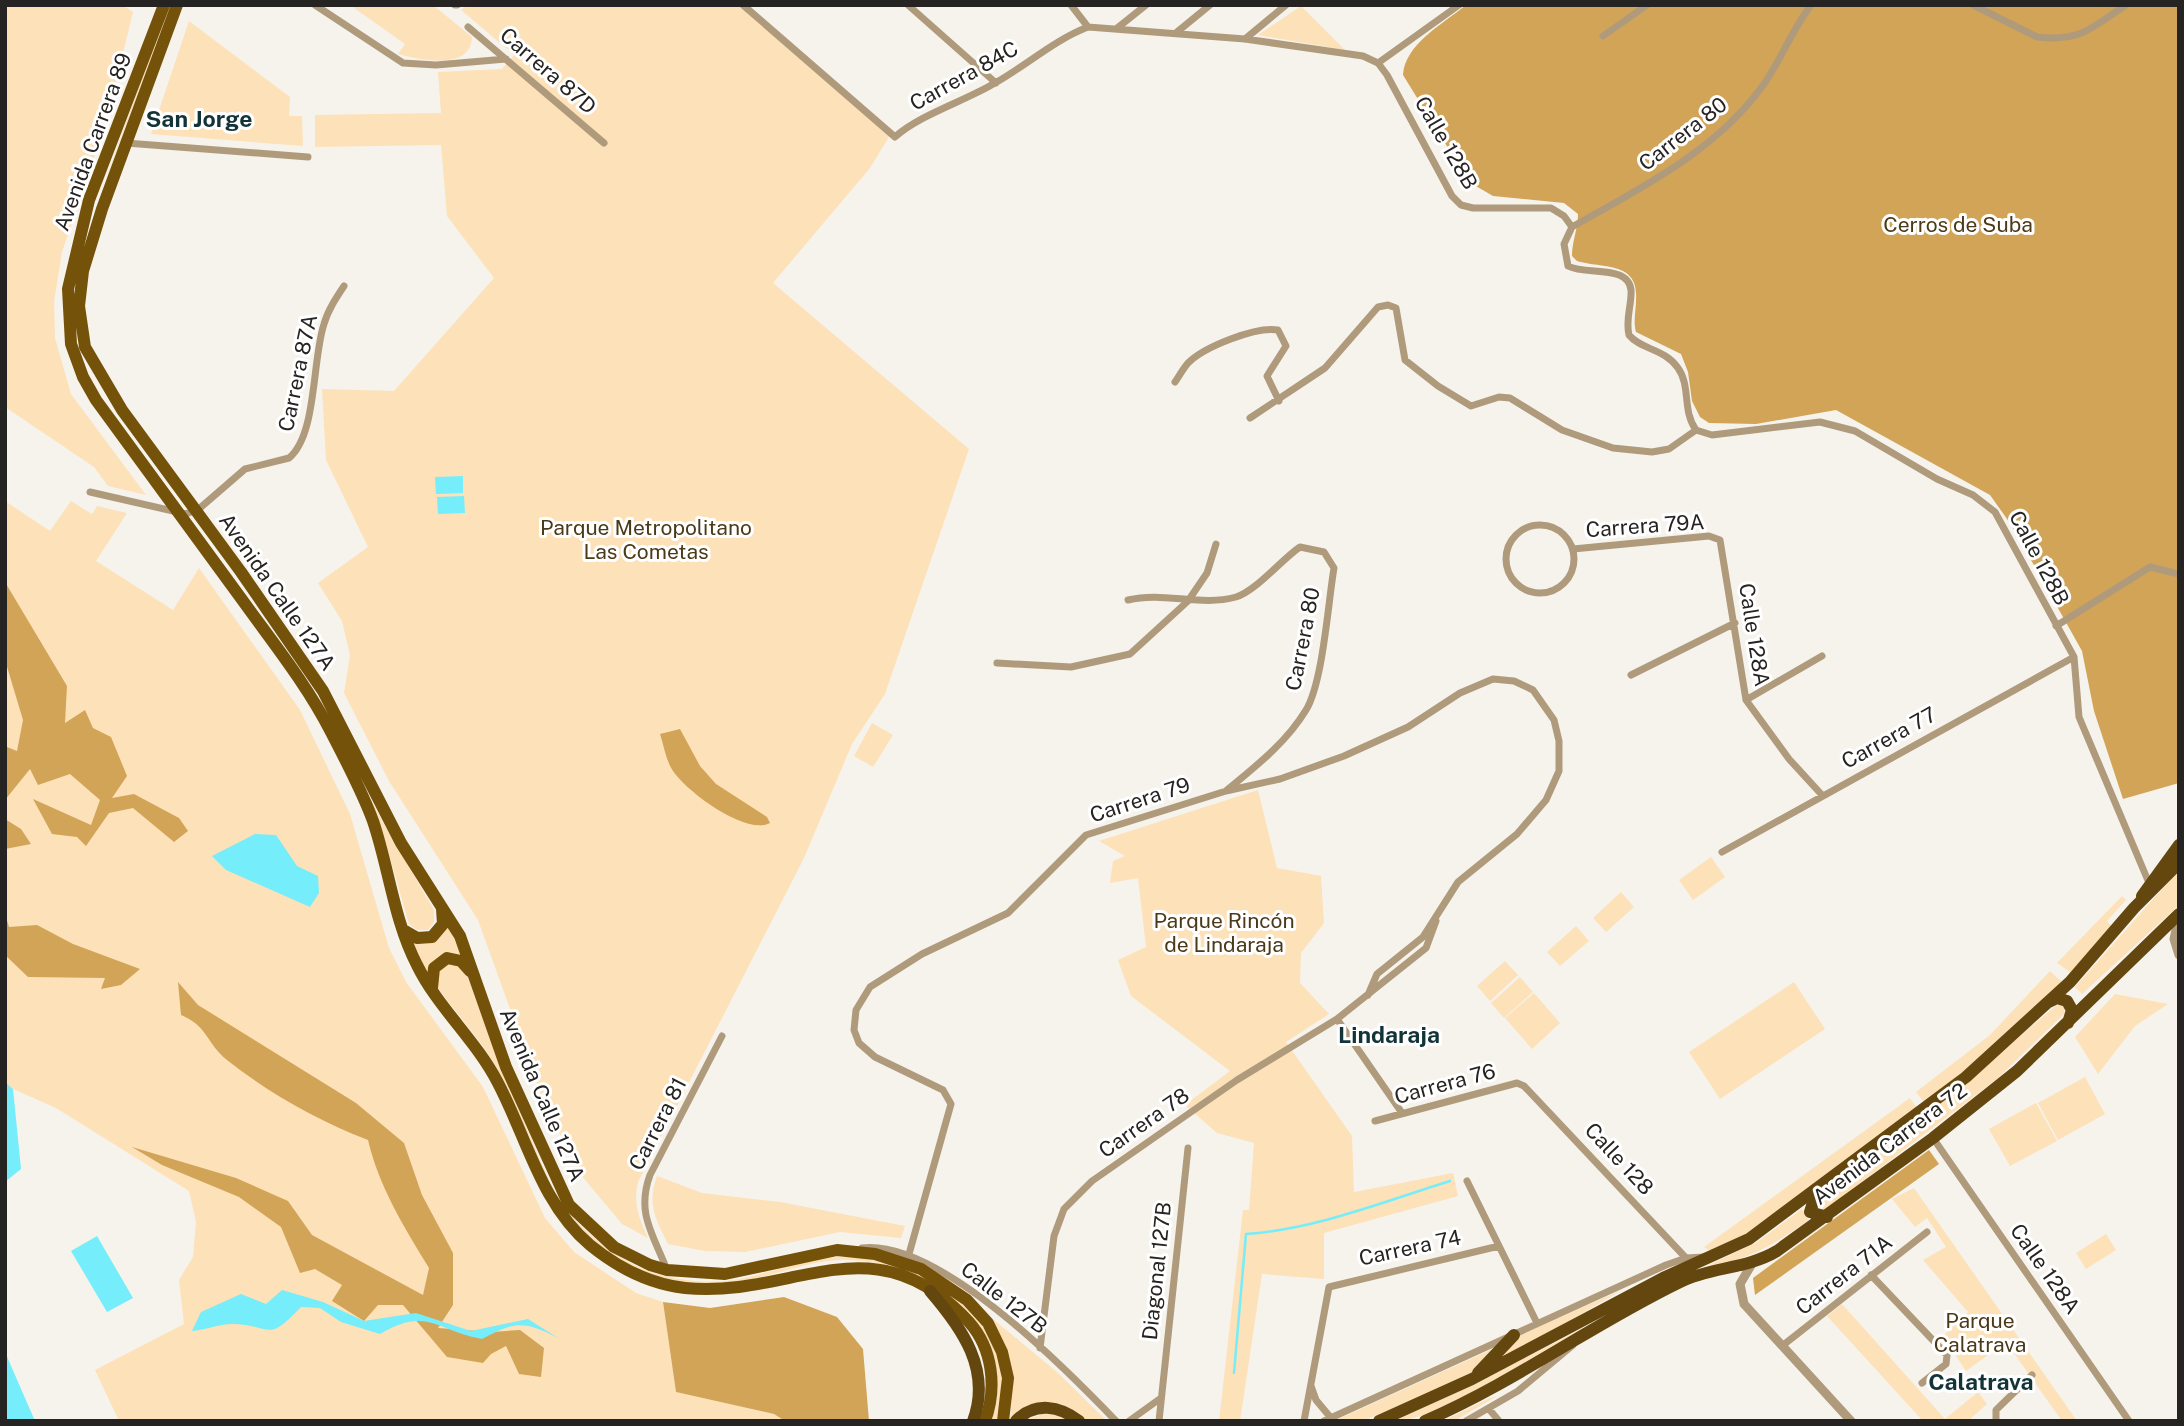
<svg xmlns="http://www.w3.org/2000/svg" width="2184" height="1426" viewBox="0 0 2184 1426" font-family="'Public Sans',sans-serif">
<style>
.green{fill:#fde1b8}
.forest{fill:#d2a458}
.water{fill:#75edfa}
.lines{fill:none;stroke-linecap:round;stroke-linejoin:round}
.stream{stroke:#75edfa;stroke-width:2.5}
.minor{stroke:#af9b7c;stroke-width:7}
.tertiary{stroke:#af9b7c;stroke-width:9}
.primary{stroke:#755209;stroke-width:12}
.trunk{stroke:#64470e;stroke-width:12}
.labels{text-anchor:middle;stroke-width:6;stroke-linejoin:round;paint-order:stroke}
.street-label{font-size:21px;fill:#262422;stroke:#fff}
.park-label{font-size:21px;fill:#4c3918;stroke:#fff}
.neighbourhood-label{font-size:23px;font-weight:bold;fill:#123438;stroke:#fff}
</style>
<rect width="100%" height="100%" fill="#f6f3ed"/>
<path class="green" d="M5 5H122L133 12 107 119 62 252 54 302 55 338 71 394 146 495 108 486 94 467 5 407Z
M168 5H171L103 187Z
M350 5H433L472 37C471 71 420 60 398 54L405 44Z
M468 5H741L892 132 870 168 773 283 969 449 885 694 852 744 804 858 638 1182C633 1204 639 1218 648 1238L622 1224 581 1175 544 1103 478 920 389 781 344 693 350 655 342 621 318 583 368 547 326 460 322 389 394 391 494 278 447 216 441 145 315 147V115L441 113 438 72 502 69 514 55 461 10Z
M1301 6 1345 50 1258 35Z
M189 21 290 97 289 116H302L303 146 151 134Z
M5 501 50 531 71 501 92 514 97 506 127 513 96 561 173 610 199 568 300 710 350 814 389 948 406 982 483 1087 545 1218 574 1252 636 1293 663 1302 676 1392 774 1414 785 1421H119L95 1370 184 1324 179 1280 193 1257 196 1222 189 1191 56 1108 13 1089 5 1082Z
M318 694 382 821 434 910V922L428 930H417L409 924 380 823Z
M872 723 893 735 873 767 854 756Z
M1258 790 1277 868 1321 876 1324 923 1301 953 1300 983 1329 1014 1286 1042 1352 1136 1354 1192 1453 1173 1458 1196 1324 1233V1279L1262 1274 1240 1421H1219L1243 1210H1249L1254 1143 1217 1133 1185 1105 1230 1071 1131 996 1118 960 1146 947 1138 878 1110 883 1113 861 1125 856 1099 841Z
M1711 857 1725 877 1693 900 1679 880Z
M2179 870V905L2082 994 2075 987Z
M1621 892 1634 907 1606 932 1593 918Z
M2122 896 2126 900 2107 921 2112 927 2070 972 2057 963Z
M447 924 462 956 427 974 412 940Z
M1576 926 1589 941 1560 966 1547 952Z
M1505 961 1518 975 1490 1001 1477 986Z
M445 964H457L467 975C487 1030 507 1084 531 1138 541 1162 551 1188 567 1209 583 1230 603 1248 627 1261 658 1279 705 1286 740 1279 773 1272 805 1259 838 1257 864 1255 887 1263 911 1271 940 1281 968 1303 985 1329 1002 1354 1007 1393 996 1421H991C1002 1394 999 1353 981 1329 963 1304 940 1285 911 1274 889 1265 868 1260 844 1260 806 1260 772 1278 735 1282 699 1286 660 1282 627 1264 553 1225 535 1143 500 1074 485 1044 458 1016 438 988L437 974Z
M2050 971 2062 982 1990 1051 1924 1102 1916 1092 1990 1035Z
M1520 977 1533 992 1504 1018 1491 1003Z
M1794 982 1825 1029 1720 1099 1689 1052Z
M1534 993 1560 1023 1532 1049 1505 1018Z
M2115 994 2168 1004 2135 1026 2098 1074 2075 1037Z
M2057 1005H2063L2065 1013 1998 1078 1825 1210 1818 1206 1822 1198 1861 1170Z
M2085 1077 2105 1114 2058 1140 2038 1103Z
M1910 1098 1917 1108 1748 1233 1712 1252 1704 1247Z
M2036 1103 2057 1141 2010 1166 1989 1129Z
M657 1176 702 1193 780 1202 905 1226 901 1238 840 1232 745 1252 705 1251 668 1244C655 1218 647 1204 657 1176Z
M1914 1188 2077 1421H2062L2006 1342 1966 1371 1943 1336 1968 1312 1923 1260 1946 1247 1927 1218 1915 1227 1892 1199Z
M1802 1209 1809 1220C1767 1249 1750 1258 1699 1270L1757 1242Z
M2106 1234 2116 1250 2086 1269 2076 1253Z
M1622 1290 1502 1360 1500 1354 1514 1337Z
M1842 1304 1945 1419 1978 1392 1987 1404 1968 1421H1923L1827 1316Z
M993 1319 1058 1373 1107 1421H1084L1062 1404 1039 1402 1010 1419C1015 1382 1008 1353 993 1319Z
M1587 1326C1544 1353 1441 1421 1393 1421L1475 1384Z
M1497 1347 1471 1374 1363 1421H1334Z
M1497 1396 1454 1421H1443L1490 1398Z
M1048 1412 1072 1421H1023Z"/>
<path class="forest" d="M1466 5H2179V783L2123 799 2094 711 2082 651 2012 526 1990 495 1836 410 1756 424 1709 423 1700 417 1692 401 1688 372 1681 354 1636 332C1633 322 1636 310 1636 300 1639 261 1604 269 1577 261L1572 256C1572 241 1578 229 1578 214L1564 203 1493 196 1469 182 1403 75C1405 44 1443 24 1466 5Z
M5 582 67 686 65 723 85 710 93 728 111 737 127 776 112 798 134 794 179 818 188 831 174 842 133 808 109 813 86 846 77 837 52 834 33 799 91 825 100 800 70 774 38 785 30 769 5 800V749L7 747 17 751 23 720 5 660Z
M680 729 700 766 716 784 767 817 770 823C746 836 686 791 673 771 666 761 664 746 660 734Z
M5 819 21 829 31 844 5 849Z
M5 914 9 927 37 925 73 944 140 969 121 985 101 989 105 978 28 977 5 955Z
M178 982 198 1005 356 1103 404 1143 422 1195 453 1253V1305L438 1328 491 1332 520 1330 544 1348 541 1377 519 1374 506 1346 491 1354 483 1363 447 1357 403 1305H378L364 1321 332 1301 342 1285 315 1269 300 1273 281 1227 239 1197 162 1165 132 1147 236 1178 288 1201 312 1235 423 1295 429 1268C404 1227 379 1187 368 1140 317 1120 270 1094 227 1060 206 1043 208 1026 181 1015Z
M1929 1150 1939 1164 1755 1295 1753 1278Z
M784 1297 837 1317 863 1349 869 1421H785L774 1414 676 1392 663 1302 710 1308Z"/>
<path class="water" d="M463 476V493L436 494 435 477Z
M464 496 465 513 438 514 437 497Z
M255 834 276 835 297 866 318 876 319 893 310 907 226 870 212 856Z
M5 1082 13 1089 21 1169 5 1182Z
M97 1236 133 1298 107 1312 71 1251Z
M282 1290 323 1302 364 1321 416 1313 471 1331 528 1319 558 1338C524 1321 516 1321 482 1339 437 1331 427 1306 380 1334L341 1322 320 1308 301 1307C267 1342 276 1327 235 1324 221 1323 205 1330 192 1331L201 1312 241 1294 266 1304Z
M5 1352 35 1421H5Z"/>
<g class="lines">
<path class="stream" d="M1234 1373 1246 1234C1316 1229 1383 1202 1450 1181"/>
<path class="minor" d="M315 5 403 63 436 65 506 59
M455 5H457
M743 5 895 137C919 115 965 101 995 83 1027 65 1054 40 1088 27
M908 5 996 83
M1071 5 1088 27 1245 39 1363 56 1378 63 1387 75 1452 196 1461 205 1473 208H1551L1564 216 1572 227
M1973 5 2037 37C2081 42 2091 28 2126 5
M468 27 604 143
M1116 29 1146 5
M1177 32 1210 5
M1603 36 1647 5
M1245 39 1286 5
M1378 63 1459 5
M126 143 308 157
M1572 227 1564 244 1568 266C1586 276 1628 264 1631 290 1632 305 1625 319 1629 335 1641 350 1664 348 1678 368 1691 386 1682 411 1696 430L1712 435 1820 422 1855 431 1937 479 1973 495 1995 512 2074 657 2079 717 2149 883
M1572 227C1639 189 1714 152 1761 88 1780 63 1791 31 1811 5
M1175 382C1179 376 1183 369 1188 363 1204 347 1256 326 1278 330L1286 346 1267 376 1279 401
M1250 418 1325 368 1378 307 1388 305 1396 308 1405 360 1438 386 1471 406 1499 397 1510 398 1562 430 1613 448 1652 452 1669 449 1696 430
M90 492 186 514 200 508 245 469 289 458C317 435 312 360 324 324 328 310 336 298 344 286
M1506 559a34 34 0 1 1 68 0a34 34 0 1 1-68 0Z
M1573 549 1709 536 1720 540 1746 700 1789 759 1822 795
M1128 600C1164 591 1200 607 1236 597 1256 591 1282 559 1300 547L1324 552 1334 568C1328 603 1323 682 1306 710 1286 743 1256 766 1227 790
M2056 626 2150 567 2179 574
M997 663 1071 667 1130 654 1188 601 1207 573 1216 544
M1631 675 1735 623
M1746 700 1822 656
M1722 852 2074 657
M1337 1019 1402 1113
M1375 1121 1517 1083 1524 1086 1686 1258
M1933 1138 2129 1421
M1467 1181 1537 1323
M862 1248C939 1239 1065 1368 1116 1421
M909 1254 951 1104 943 1090 875 1057 859 1043 854 1030 856 1010 870 987 922 954 1008 913 1086 835 1226 791 1280 779 1344 756 1408 727 1460 693 1493 679 1514 681 1533 690 1554 720 1559 741V771L1546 800 1517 834 1458 882 1423 937 1377 974 1368 995
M667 1270C653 1234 636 1213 650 1175L722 1036
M1871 1275 1947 1355 1946 1364 1922 1383
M1782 1346 1927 1232
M1040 1348 1054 1236 1064 1209 1092 1181 1237 1080 1337 1019 1426 948 1436 921
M1311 1386 1316 1400 1331 1418
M1489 1409 1499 1421
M1129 1421 1161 1398
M1159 1421 1188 1148
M1304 1421 1329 1287 1499 1246
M1324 1421 1666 1265 1686 1258 1704 1257
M1466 1421 1518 1391 1573 1345
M1996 1421V1410L2032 1375"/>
<path class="tertiary" d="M2179 917 2174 939 2179 955
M1753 1262 1740 1284 1744 1304 1851 1421"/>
<path class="primary" d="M164 5 89 200 68 289 71 344 83 377 96 400C145 467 194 534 243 601 274 644 307 685 331 732 346 761 362 791 373 821 389 868 394 921 417 965 438 1008 476 1040 498 1083 527 1138 541 1204 590 1245 617 1267 650 1284 685 1288 794 1299 873 1218 969 1322 993 1349 997 1388 985 1421
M177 5 102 209 83 271 79 306 85 347 122 410 241 572 323 691 401 843 460 936 506 1067 569 1205 614 1247 650 1265 667 1270 725 1274 837 1250 875 1254 921 1269 967 1300 988 1323 1002 1352 1008 1378 1003 1421
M405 931 417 938 432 937 443 924 442 909
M432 988 434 968 447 958 461 961 470 971"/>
<path class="trunk" d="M2142 896 2179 845
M2049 1002 2057 998 2067 1001 2072 1010 2068 1023
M1816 1194 1810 1212 1827 1217
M930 1291C962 1328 992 1370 973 1421
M1478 1373 1514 1335
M1016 1421C1035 1401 1060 1406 1079 1421
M1379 1421 1472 1379 1663 1278 1749 1239 1966 1077 2070 982 2134 908 2179 863
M1425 1421C1515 1382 1593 1324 1680 1282 1711 1267 1747 1269 1777 1251L1933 1138 2017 1071 2179 914"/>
</g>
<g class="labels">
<g class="street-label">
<text transform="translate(548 71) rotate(41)" y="7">Carrera 87D</text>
<text transform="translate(964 76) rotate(-29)" y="7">Carrera 84C</text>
<text transform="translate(1683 134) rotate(-38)" y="7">Carrera 80</text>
<text transform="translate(93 142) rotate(-70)" y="7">Avenida Carrera 89</text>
<text transform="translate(1446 143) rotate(60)" y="7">Calle 128B</text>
<text transform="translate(298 373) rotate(-78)" y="7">Carrera 87A</text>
<text transform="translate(1645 526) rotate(-4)" y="7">Carrera 79A</text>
<text transform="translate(2039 558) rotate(62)" y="7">Calle 128B</text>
<text transform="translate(277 592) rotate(55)" y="7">Avenida Calle 127A</text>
<text transform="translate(1754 635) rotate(81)" y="7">Calle 128A</text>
<text transform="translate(1303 639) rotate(-79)" y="7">Carrera 80</text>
<text transform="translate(1889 738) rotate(-29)" y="7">Carrera 77</text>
<text transform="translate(1140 800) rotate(-18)" y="7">Carrera 79</text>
<text transform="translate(1445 1084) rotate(-15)" y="7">Carrera 76</text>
<text transform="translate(542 1095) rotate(67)" y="7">Avenida Calle 127A</text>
<text transform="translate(1144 1123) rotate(-35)" y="7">Carrera 78</text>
<text transform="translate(658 1124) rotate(-63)" y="7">Carrera 81</text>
<text transform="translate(1890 1144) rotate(-37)" y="7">Avenida Carrera 72</text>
<text transform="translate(1619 1159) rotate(47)" y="7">Calle 128</text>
<text transform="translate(1410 1248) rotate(-12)" y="7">Carrera 74</text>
<text transform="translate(2045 1269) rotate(55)" y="7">Calle 128A</text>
<text transform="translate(1157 1271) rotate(-84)" y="7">Diagonal 127B</text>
<text transform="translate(1844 1275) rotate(-38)" y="7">Carrera 71A</text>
<text transform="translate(1004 1298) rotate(38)" y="7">Calle 127B</text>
</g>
<g class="park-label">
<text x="1958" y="232">Cerros de Suba</text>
<text x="646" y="535">Parque Metropolitano<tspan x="646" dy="24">Las Cometas</tspan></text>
<text x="1224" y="928">Parque Rincón<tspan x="1224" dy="24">de Lindaraja</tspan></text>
<text x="1980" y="1328">Parque<tspan x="1980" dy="24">Calatrava</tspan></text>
</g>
<g class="neighbourhood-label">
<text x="199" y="127">San Jorge</text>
<text x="1389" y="1043">Lindaraja</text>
<text x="1981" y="1390">Calatrava</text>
</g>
</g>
<rect width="2184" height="1426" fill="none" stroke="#262422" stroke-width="14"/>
</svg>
